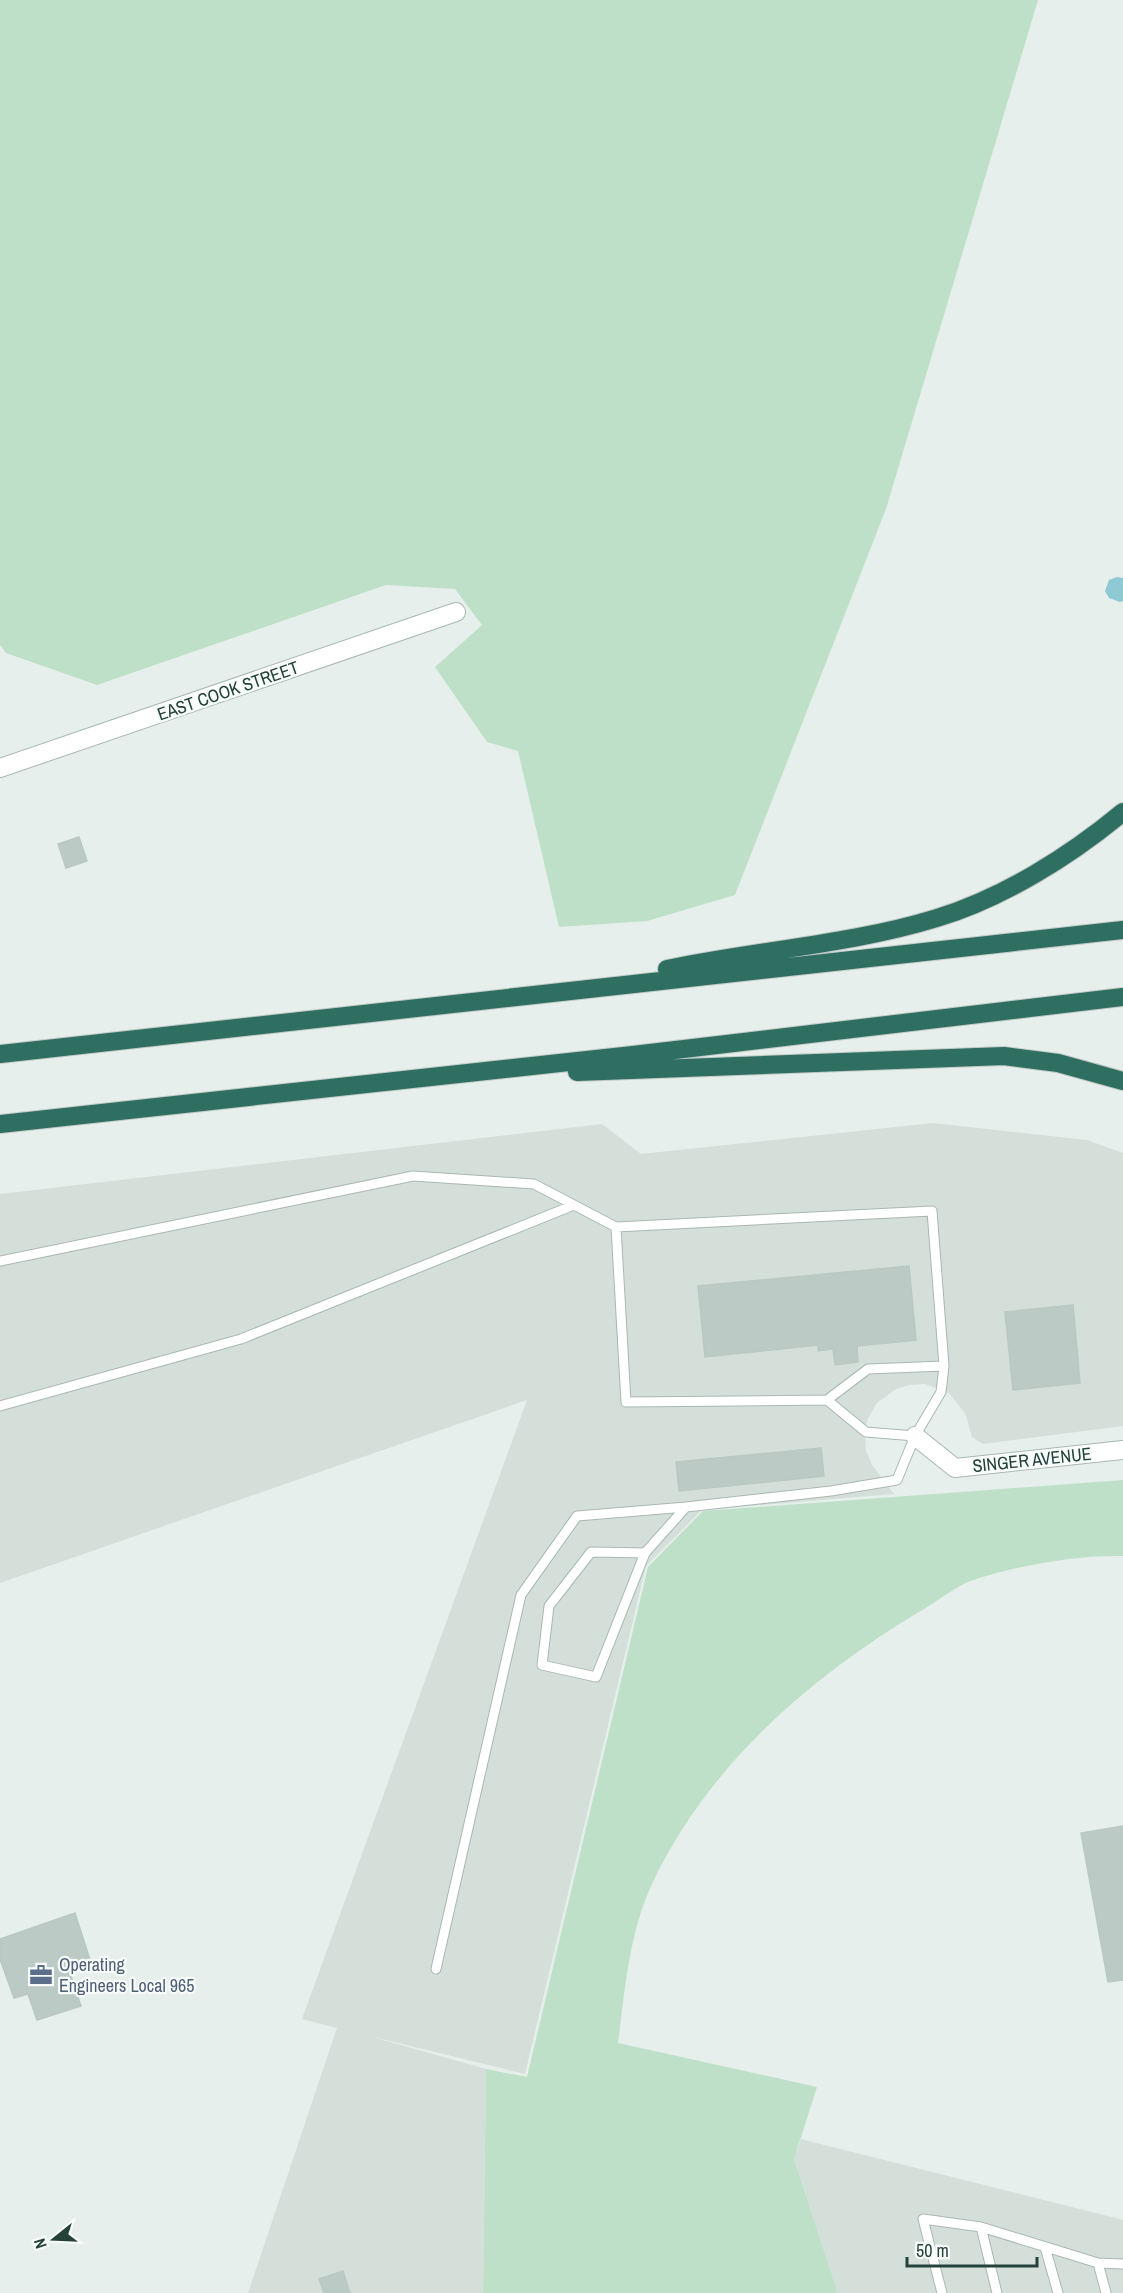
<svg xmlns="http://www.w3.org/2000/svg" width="1123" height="2293" viewBox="0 0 1123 2293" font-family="'Archivo Narrow',sans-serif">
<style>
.built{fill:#d4dfda}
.green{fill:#bfe0c8}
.water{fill:#8ec9d4}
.building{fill:#bbcac4;stroke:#b8c9c2;stroke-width:1.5}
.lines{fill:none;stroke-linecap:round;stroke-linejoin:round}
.service-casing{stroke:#a8b8b2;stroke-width:11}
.minor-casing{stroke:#a8b8b2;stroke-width:20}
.motorway-casing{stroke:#c2cac8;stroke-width:20}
.service{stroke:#fff;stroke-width:9}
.minor{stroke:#fff;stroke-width:18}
.motorway{stroke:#2f6f62;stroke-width:18}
.labels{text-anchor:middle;stroke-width:4.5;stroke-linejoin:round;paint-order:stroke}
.street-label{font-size:18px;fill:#24423a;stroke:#f7fbf9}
.service-label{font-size:18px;fill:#4e5e75;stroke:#f7fbf9;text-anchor:start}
</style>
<rect width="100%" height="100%" fill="#e6efeb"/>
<path class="built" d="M933 1123 1087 1140 1123 1153V1426L983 1444 972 1437 965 1413 949 1393 925 1384 909 1385 896 1389 877 1403 868 1418 865 1431 866 1451 872 1465 894 1494 702 1510 646 1566 525 2074 369 2036 486 2069 483 2293H248L337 2028 302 2019 527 1400 0 1583V1194L602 1124 641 1154Z
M801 2139 1123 2220V2293H838L794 2159Z"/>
<path class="green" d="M0 0H1038L886 509 735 895 647 921 559 927 518 751 487 742 435 667 482 625 455 589 386 585 97 685 6 653 0 645Z
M1123 1480V1556C1076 1555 1021 1565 976 1579 956 1585 936 1603 917 1613 809 1678 706 1768 652 1884 629 1933 625 1990 618 2043L817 2087 794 2159 838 2293H483L486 2069 527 2077 648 1567 703 1511Z"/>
<path class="water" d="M1117 577 1123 578V601L1120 602 1109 598 1105 591 1109 580Z"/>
<path class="building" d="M79 837 87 861 66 868 58 844Z
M909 1266 916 1340 857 1346 858 1362 835 1365 833 1349 818 1351V1345L705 1357 698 1286Z
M1073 1305 1080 1383 1013 1390 1005 1312Z
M821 1448 824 1476 679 1491 676 1462Z
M1123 1826V1980L1108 1982 1081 1833Z
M75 1913 91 1963 69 1970 81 2006 37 2020 28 1994 14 1998 0 1959V1939Z
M343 2271 350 2293H324L319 2279Z"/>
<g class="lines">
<g class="service-casing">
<path id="service" d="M0 1261 413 1176 534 1184 616 1227
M827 1400 868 1369 944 1366
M0 1406 241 1339 574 1205
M645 1553 591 1552 549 1606 542 1665 596 1677 645 1553 686 1507 831 1491 897 1480 915 1436 941 1392 944 1366 932 1211 616 1227 626 1402 827 1400 866 1432 915 1436
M436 1969 521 1595 577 1516 686 1507
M981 2227 1098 2263 1123 2264
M1045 2247 1058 2293
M1098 2263 1106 2293
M942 2293 923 2219 981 2227 997 2293"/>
</g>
<g class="minor-casing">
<path id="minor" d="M0 768 456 612
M915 1436 955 1468 1123 1450"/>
</g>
<g class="motorway-casing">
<path id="motorway" d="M667 969C757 950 849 945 937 918 1003 898 1070 856 1123 812
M0 1054 1123 930
M577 1072 1004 1056 1058 1063 1123 1081
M0 1124 633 1055 1123 997"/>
</g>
<use href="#service" class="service"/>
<use href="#minor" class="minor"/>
<use href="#motorway" class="motorway"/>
</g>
<defs>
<g id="office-bare" transform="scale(1.8)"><path d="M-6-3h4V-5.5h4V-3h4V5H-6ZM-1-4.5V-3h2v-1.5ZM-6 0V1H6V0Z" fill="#5c6f8a" stroke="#f7fbf9" stroke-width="2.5" paint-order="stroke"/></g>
</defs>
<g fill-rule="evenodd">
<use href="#office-bare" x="41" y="1975"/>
</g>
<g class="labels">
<g class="street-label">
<text transform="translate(228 691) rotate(-19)" y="6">EAST COOK STREET</text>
<text transform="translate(1032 1460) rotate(-6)" y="6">SINGER AVENUE</text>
</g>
<g class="service-label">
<text x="59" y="1971">Operating<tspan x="59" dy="21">Engineers Local 965</tspan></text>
</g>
</g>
<g transform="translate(54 2239) rotate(252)" stroke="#f7fbf9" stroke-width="4.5" paint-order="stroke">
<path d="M0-4.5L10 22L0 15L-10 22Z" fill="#24423a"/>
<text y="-9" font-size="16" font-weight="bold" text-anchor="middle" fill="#24423a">N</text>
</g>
<path d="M907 2257v9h130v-9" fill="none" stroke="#24423a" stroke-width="3"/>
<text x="916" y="2257" font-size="18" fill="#24423a" stroke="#f7fbf9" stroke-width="4.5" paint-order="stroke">50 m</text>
</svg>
